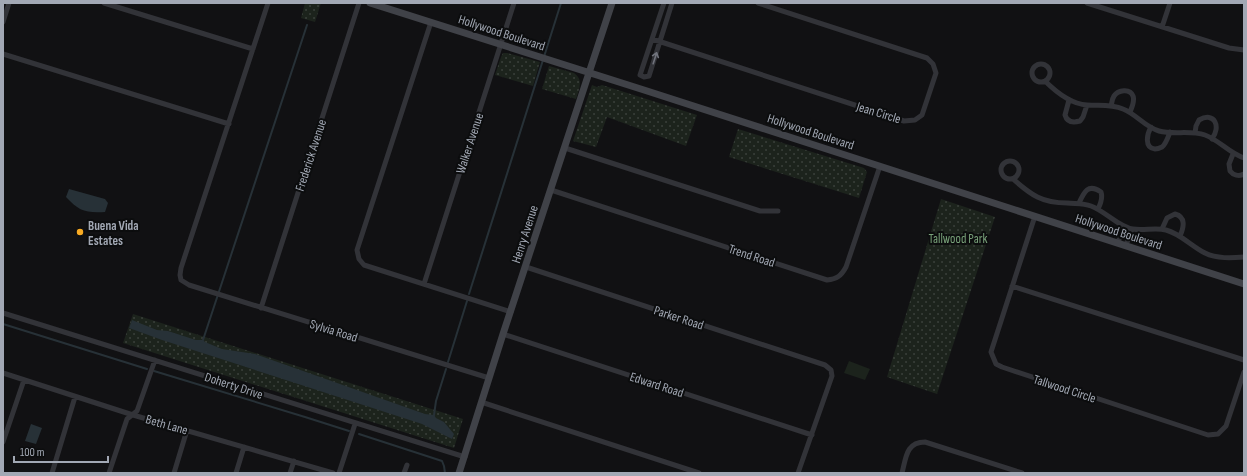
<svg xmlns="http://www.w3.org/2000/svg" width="1247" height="476" viewBox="0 0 1247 476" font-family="'Sofia Sans Condensed',sans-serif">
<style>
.green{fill:url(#green-dots)}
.pitch{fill:#1c231c}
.water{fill:#273137}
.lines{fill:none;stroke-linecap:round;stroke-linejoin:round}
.stream{stroke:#273137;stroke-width:2}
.street{stroke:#323338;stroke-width:5}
.secondary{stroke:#404248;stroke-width:7}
.oneway{stroke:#70737c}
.poi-dot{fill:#f9ab23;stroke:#0c0d0e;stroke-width:1.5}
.labels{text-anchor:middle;stroke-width:4;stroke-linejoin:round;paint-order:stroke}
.street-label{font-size:13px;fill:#a2a8b4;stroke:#0c0d0e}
.poi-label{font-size:13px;font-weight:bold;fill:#a2a8b4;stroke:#0c0d0e;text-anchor:start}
.park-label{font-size:13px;fill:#78a179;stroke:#0c0d0e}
</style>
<defs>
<pattern id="green-dots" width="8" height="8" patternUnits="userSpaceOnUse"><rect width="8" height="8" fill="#1c231c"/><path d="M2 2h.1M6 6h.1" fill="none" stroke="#3a403b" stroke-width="1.8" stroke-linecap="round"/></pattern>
</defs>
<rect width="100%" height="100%" fill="#111113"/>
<path class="green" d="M305 3H321L315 22 301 18Z
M503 53H507L540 62 533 86 495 75 501 57Z
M549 66 574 73C584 80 579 89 576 99L542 89Z
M592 85 597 87 602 85 697 115 686 146 607 117 596 147 573 141Z
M738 129 864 168 867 172 859 198 729 157Z
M941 199 995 217 937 394 887 377Z
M133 314 463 419 454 448 123 343Z"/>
<path class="pitch" d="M849 361 870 369 865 380 844 373Z"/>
<path class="water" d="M69 189 105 199 108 203 105 212C85 213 79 211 66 197Z
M132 320 157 330 168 331 196 340H203L205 342 222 349 255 354 425 414 434 415 436 418 444 422 454 434 452 439 422 424 162 340 129 328Z
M31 424 42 428 36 444 25 441Z"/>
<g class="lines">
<path class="stream" d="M469 294 561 3
M3 324 147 369
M203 340 307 25
M448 362 467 301
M154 371 305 417 349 431
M434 415 436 401 446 369
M359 434 442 461 444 466 445 473"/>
<path class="street" d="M104 3 253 49
M268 3 181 268 180 275 181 280 189 285 489 378
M664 3 640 75 644 77 649 76 672 3
M1087 3 1229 48 1244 50
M3 22 9 3
M431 22 357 250 359 259 364 265 511 312
M1162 27 1170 3
M652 39 904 121 915 120 922 115 936 73 933 64 927 58 758 3
M3 54 229 124
M1032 73a9 9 0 1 1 18 0a9 9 0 1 1-18 0Z
M1045 81C1056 92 1071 104 1087 105 1099 106 1111 104 1123 109 1136 114 1145 127 1159 131 1174 135 1190 130 1205 135 1219 140 1229 153 1244 158
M1069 100 1065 115C1067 122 1073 123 1080 121L1083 117 1087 105
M1111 106C1112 103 1112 99 1114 96 1118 90 1130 88 1133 96 1135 101 1132 107 1130 112
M1151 127C1147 134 1144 148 1155 149 1158 149 1160 148 1162 147 1166 144 1168 137 1170 132
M1195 133 1196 126 1199 120C1215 111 1221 127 1212 139
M565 148 760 211H778
M1233 154 1229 164 1230 171C1233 175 1239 177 1244 174
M1001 170a9 9 0 1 1 18 0a9 9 0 1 1-18 0Z
M1013 179C1031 195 1042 203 1067 203 1075 204 1083 203 1091 206 1105 211 1120 228 1133 229 1144 231 1155 227 1166 230 1181 234 1191 246 1205 253 1217 259 1232 258 1244 257
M551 190 827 280C837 279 841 276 846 267L880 166
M1079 203C1084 192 1088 183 1101 192 1103 198 1101 203 1098 209
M1035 216 991 352 996 364 1002 367 1208 435 1218 434 1226 426 1244 372
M1162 229 1167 218 1175 214C1186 217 1184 227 1180 236
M1118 243 1123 226
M1126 245 1132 229
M526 267 825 365 831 370 832 376 798 473
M424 284 514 3
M1012 286 1244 360
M261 308 359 3
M3 313 465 457
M503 334 812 435
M3 373 133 415 333 473
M481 402 699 473
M3 442 24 380
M52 473 75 397
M109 473 127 419 137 411 155 360
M174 473 187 430
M236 473 244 447
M290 473 294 461
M339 473 355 424
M404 473 407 465
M902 473C906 458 906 442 925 442L1022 473"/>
<path class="secondary" d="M370 3 644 90 1244 284
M459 473 503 334 612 3"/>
</g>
<defs><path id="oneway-shaft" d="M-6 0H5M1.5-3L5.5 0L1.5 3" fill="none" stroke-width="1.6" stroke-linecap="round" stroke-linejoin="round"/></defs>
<use class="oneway" href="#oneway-shaft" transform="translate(655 58) rotate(-72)"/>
<circle class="poi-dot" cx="80" cy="232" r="4"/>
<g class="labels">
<g class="street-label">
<text transform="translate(502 32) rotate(18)" y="5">Hollywood Boulevard</text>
<text transform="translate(879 112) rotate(17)" y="5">Jean Circle</text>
<text transform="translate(811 131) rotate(18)" y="5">Hollywood Boulevard</text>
<text transform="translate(469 143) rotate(-72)" y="5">Walker Avenue</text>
<text transform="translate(310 155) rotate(-72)" y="5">Frederick Avenue</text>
<text transform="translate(1119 231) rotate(18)" y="5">Hollywood Boulevard</text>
<text transform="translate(524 234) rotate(-72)" y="5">Henry Avenue</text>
<text transform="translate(752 255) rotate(18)" y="5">Trend Road</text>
<text transform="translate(679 317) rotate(18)" y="5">Parker Road</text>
<text transform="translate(334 330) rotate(17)" y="5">Sylvia Road</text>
<text transform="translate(657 384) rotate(18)" y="5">Edward Road</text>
<text transform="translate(234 385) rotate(18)" y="5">Doherty Drive</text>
<text transform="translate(1065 388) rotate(18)" y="5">Tallwood Circle</text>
<text transform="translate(167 424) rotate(16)" y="5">Beth Lane</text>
</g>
<g class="poi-label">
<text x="88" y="230">Buena Vida<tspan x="88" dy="15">Estates</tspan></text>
</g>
<g class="park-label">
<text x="958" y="243">Tallwood Park</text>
</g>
</g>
<rect width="1247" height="476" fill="none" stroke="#a2a8b4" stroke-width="8"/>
<path d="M14 456v6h94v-6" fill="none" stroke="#a2a8b4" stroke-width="2"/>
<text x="20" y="456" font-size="12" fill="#a2a8b4" stroke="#0c0d0e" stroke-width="3" paint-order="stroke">100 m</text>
</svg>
